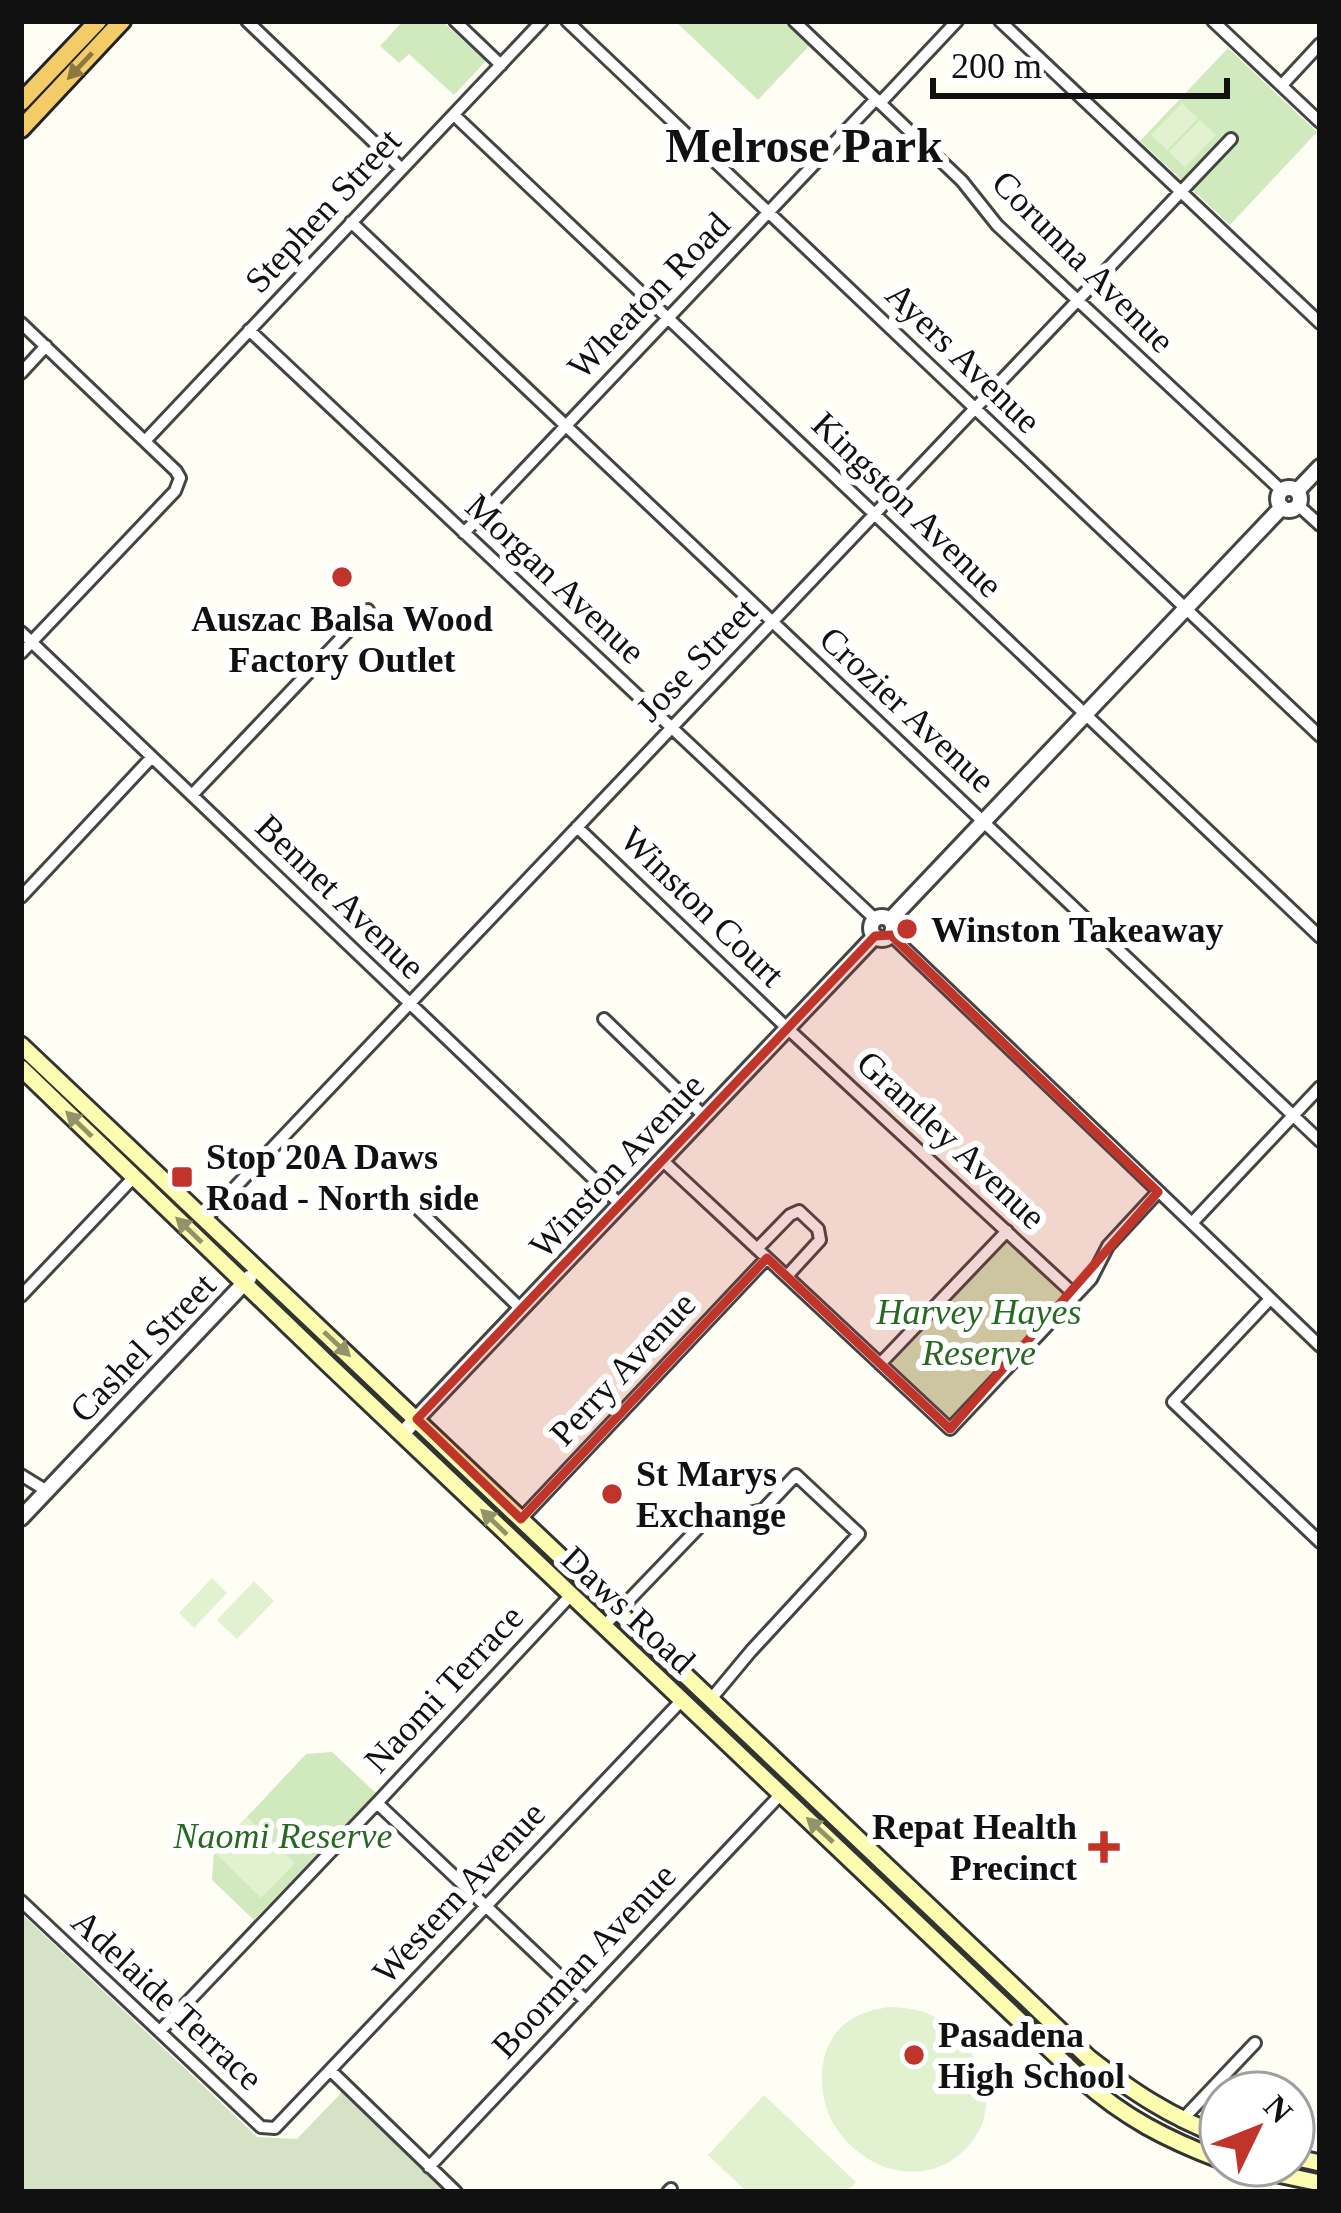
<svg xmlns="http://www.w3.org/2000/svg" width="1341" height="2213" viewBox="0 0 1341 2213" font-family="Georgia,serif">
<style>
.green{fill:#d0eabe}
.cemetery{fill:#d5e2c5}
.pitch{fill:#e2f1d0}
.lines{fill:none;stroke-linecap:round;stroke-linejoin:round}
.minor-casing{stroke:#444;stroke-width:16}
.tertiary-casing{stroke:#444;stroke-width:20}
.secondary-casing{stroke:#333;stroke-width:21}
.trunk-casing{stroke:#222;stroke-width:22}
.minor{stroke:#fff;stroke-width:10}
.tertiary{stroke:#fff;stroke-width:14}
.secondary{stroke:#fdfdb2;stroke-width:15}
.trunk{stroke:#f3cc68;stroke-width:16}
.oneway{fill:#8d7841}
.oneway2{fill:#93936a}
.marked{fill:#c0342a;fill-opacity:0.2;stroke:#c0342a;stroke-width:9;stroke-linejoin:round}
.poi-dot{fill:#c0342a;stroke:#fff;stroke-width:4.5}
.labels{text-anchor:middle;stroke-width:12;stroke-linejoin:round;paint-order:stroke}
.street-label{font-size:36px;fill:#111;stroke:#fff}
.poi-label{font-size:36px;font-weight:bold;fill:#111;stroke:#fff;text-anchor:start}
.park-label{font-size:36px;font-style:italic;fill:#286921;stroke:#fff}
.district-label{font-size:48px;font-weight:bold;fill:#111;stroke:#fff}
</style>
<rect width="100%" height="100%" fill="#fffef5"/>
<path class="green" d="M403 21H442L486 61 454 95 409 54 399 63 380 46Z
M675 21H782L809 46 758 100Z
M1228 48 1317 132 1230 225 1140 141Z
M1007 1241 1066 1297 950 1421 891 1365Z
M332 1752 376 1793 254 1920 212 1880 214 1852 306 1754Z"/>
<path class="cemetery" d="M21 1913 257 2137 297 2139 342 2092 447 2192H21Z"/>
<path class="pitch" d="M1182 103 1198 118 1167 150 1151 135Z
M1200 120 1216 135 1185 167 1169 152Z
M212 1578 227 1593 194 1628 179 1613Z
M254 1581 274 1601 237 1639 217 1620Z
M247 1817 295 1863 261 1898 214 1852Z
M888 2007C905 2008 918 2008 933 2016 971 2036 1002 2094 977 2134 944 2188 875 2181 839 2132 816 2103 814 2047 846 2023 859 2013 872 2010 888 2007Z
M764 2095 856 2182 846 2192H747L708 2155Z"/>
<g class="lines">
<g class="minor-casing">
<path id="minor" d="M247 21 402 169
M455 21 501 65
M567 21 1320 736
M794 21 962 181 997 225 1282 491
M1000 21 1320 323
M1213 21 1320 122
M1282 85 1320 44
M880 103 957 21
M454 115 1320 937
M351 222 1320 1141
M21 323 176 471 180 478 175 491 21 653
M249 330 875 919
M21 373 46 346
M145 441 542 21
M1298 505 1320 525
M464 533 876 99
M21 632 620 1204
M192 795 368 610
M577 827 787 1028 1075 1295
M21 897 152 757
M891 935 1320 1346
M604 1019 704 1116
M662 1160 950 1429 1091 1279 1108 1246 1158 1192
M419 1210 521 1309
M204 1220 1231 139
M1192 1223 1320 1087
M757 1249 790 1215 799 1211 818 1229 820 1240 787 1276
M21 1296 134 1177
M1270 1299 1173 1402 1320 1542
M880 1364 1007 1231
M21 1475 47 1491
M521 1519 767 1258
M604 1626 704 1522 763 1510 796 1475 859 1534 751 1651 711 1699
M377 1803 586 2001
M21 1901 261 2127 275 2128 682 1700
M160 2031 377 1803 571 1595
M331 2071 456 2192
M1181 2121 1255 2043
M429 2167 781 1794
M668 2192 671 2189"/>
</g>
<g class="tertiary-casing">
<path id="tertiary" d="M1278 499a11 11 0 1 1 22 0a11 11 0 1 1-22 0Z
M1297 491 1320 467
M871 928a11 11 0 1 1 22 0a11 11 0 1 1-22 0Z
M890 920 1282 507
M402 1434 875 936
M21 1518 249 1278"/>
</g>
<g class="secondary-casing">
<path id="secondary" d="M21 1045 1089 2058C1133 2092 1169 2116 1221 2136
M21 1068 328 1364 1081 2079C1125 2118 1166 2139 1221 2160
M1293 2157 1320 2163
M1236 2165 1320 2183"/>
</g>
<g class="trunk-casing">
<path id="trunk" d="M21 102 98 21
M21 129 122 21"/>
</g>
<use href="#minor" class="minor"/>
<use href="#tertiary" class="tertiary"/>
<use href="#secondary" class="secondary"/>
<use href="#trunk" class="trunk"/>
</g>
<defs><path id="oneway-solid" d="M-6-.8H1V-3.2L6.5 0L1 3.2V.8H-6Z" transform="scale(3)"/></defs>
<use class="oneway" href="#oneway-solid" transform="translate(80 66) rotate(133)"/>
<g class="oneway2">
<use href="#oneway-solid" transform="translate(79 1124) rotate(-136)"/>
<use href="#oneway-solid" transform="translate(189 1230) rotate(-136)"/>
<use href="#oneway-solid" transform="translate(337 1344) rotate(43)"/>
<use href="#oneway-solid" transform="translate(494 1522) rotate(-136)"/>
<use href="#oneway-solid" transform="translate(820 1830) rotate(-137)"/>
</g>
<path class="marked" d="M891 935 1158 1192 950 1429 767 1258 521 1519 417 1419 875 936Z"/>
<g class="poi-dot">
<circle cx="342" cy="577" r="12"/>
<circle cx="907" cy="929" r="12"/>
<rect x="170" y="1165" width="24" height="24" rx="6"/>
<circle cx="612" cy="1494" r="12"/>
<path d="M1098 1829h12v12h12v12h-12v12h-12v-12h-12v-12h12z"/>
<circle cx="914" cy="2055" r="12"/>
</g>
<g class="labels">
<g class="street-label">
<text transform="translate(322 210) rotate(-47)" y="13">Stephen Street</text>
<text transform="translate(1084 261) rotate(45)" y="13">Corunna Avenue</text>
<text transform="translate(648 295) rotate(-46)" y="13">Wheaton Road</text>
<text transform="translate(964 357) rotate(44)" y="13">Ayers Avenue</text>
<text transform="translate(908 504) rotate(44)" y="13">Kingston Avenue</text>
<text transform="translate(556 578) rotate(43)" y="13">Morgan Avenue</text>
<text transform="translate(696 659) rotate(-46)" y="13">Jose Street</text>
<text transform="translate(908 709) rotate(43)" y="13">Crozier Avenue</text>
<text transform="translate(341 896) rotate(44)" y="13">Bennet Avenue</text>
<text transform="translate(703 906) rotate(44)" y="13">Winston Court</text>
<text transform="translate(952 1139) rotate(43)" y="13">Grantley Avenue</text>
<text transform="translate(616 1165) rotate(-47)" y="13">Winston Avenue</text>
<text transform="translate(142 1347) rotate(-46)" y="13">Cashel Street</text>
<text transform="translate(622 1368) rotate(-47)" y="13">Perry Avenue</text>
<text transform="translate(629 1609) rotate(43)" y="13">Daws Road</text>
<text transform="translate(443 1688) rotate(-47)" y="13">Naomi Terrace</text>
<text transform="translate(458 1892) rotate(-47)" y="13">Western Avenue</text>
<text transform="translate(583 1960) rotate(-47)" y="13">Boorman Avenue</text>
<text transform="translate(168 1999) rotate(43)" y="13">Adelaide Terrace</text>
</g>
<g class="poi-label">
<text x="342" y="631" text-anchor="middle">Auszac Balsa Wood<tspan x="342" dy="41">Factory Outlet</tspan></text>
<text x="931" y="942">Winston Takeaway</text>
<text x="206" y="1169">Stop 20A Daws<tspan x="206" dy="41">Road - North side</tspan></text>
<text x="636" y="1486">St Marys<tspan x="636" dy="41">Exchange</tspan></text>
<text x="1077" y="1839" text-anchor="end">Repat Health<tspan x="1077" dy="41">Precinct</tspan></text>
<text x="938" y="2047">Pasadena<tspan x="938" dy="41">High School</tspan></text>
</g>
<g class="park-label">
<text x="979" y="1324">Harvey Hayes<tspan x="979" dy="41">Reserve</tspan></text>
<text x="283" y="1848">Naomi Reserve</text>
</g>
<g class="district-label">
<text x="804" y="162">Melrose Park</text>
</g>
</g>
<rect width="1341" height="2213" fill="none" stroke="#111111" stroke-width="48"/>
<g transform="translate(1257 2129) rotate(47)"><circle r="57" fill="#ffffff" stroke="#a0a0a0" stroke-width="3"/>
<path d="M0-9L21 45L0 30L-21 45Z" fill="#c0342a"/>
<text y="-18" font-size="33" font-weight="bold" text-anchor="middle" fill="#111111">N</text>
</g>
<path d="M933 78v18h294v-18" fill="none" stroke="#111111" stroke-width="6"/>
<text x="951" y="78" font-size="36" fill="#111111" stroke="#ffffff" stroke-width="9" paint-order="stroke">200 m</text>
</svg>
